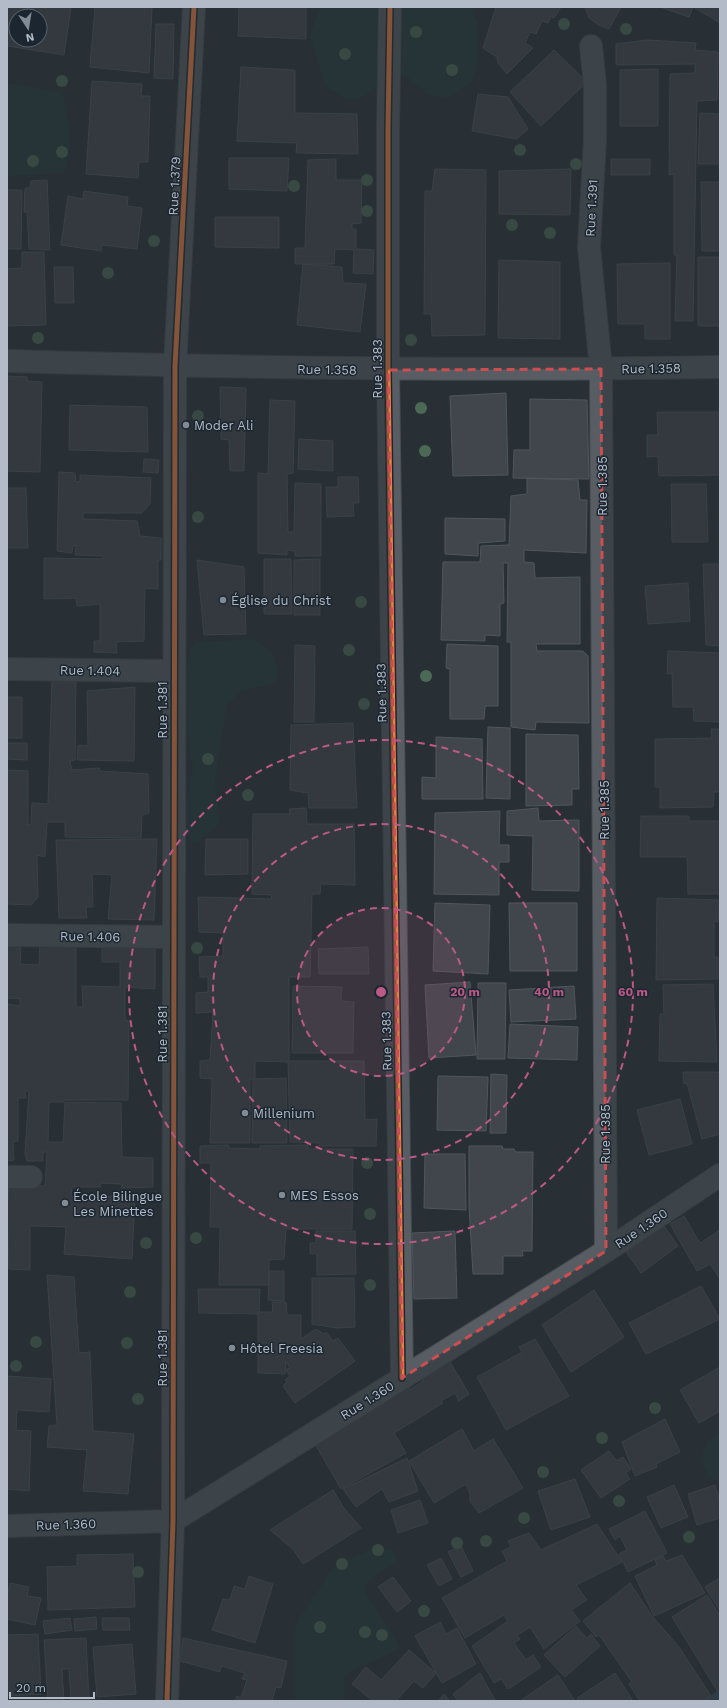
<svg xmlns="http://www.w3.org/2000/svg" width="727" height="1708" viewBox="0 0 727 1708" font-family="'Work Sans',sans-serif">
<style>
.green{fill:#25393b}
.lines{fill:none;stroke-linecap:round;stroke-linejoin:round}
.stream{stroke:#35495e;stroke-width:8}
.building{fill:#40464c;stroke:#50565d;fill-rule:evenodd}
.street-casing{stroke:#464b50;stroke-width:24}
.street{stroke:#585d63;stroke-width:22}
.cycleway-casing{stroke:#1b2630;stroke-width:8}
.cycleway{stroke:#f27e40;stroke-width:5}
.tree{fill:#4c6955}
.marked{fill:none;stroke:#cd4d50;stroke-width:3;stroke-dasharray:8 5;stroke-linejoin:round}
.ring{fill:none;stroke:#bc5986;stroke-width:2;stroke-dasharray:7 5}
.poi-dot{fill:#828a94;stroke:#1b2630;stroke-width:1.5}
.labels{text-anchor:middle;stroke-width:3;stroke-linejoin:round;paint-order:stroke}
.street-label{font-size:13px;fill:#b2bbc7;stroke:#1b2630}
.poi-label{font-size:13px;fill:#b2bbc7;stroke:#1b2630;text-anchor:start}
.centre{fill:#bc5986;stroke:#1b2630;stroke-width:2}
.ring-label{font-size:12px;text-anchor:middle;font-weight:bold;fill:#bc5986;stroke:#1b2630;stroke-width:3;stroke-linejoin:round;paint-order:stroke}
</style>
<rect width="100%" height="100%" fill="#282f35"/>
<path class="green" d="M320 7H470L478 23V62L476 71 471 83 449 98 427 94 406 76 393 75 362 98 348 100 325 86 310 36Z
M7 83 62 93C70 120 74 147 63 174L7 176Z
M255 639 273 653 277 665V678L273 684 240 691 227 706 215 780 219 824 196 843 190 841 182 822 193 768 182 713 189 652 196 642Z
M720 1433V1484L708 1475 702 1464 703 1451 709 1439Z
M371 1550H391L398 1561 367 1582 366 1594 401 1648 344 1675V1701H295V1632L298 1620 335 1565Z"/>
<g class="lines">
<path class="stream" d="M710 1701 720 1694"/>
</g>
<path class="building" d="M7 7H71L64 55 7 46ZM16 16H40V40H16Z
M95 7H152L149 73 90 67Z
M239 7H306V39L238 36Z
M496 7H561L554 18 551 16 548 23 542 21 536 34 530 32 525 43 533 48 507 74 498 63 497 57 483 48Z
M585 7H621L609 29 599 25 589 18Z
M660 7H693L689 17Z
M696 7H720V23L695 8Z
M156 24H174L173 79 154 78Z
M647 40 696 43 695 50 718 52 717 100 697 101 693 321H675L677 255H674V174L669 175 670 74 695 73V64L616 65V44Z
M554 50 587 82 541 126 510 92Z
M241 67 295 70V113L357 114 358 154 296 153 297 143 237 141Z
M658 69V126H620V70Z
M92 81 142 84 141 96H150L148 162H139L138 178 86 174Z
M478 94 508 97 528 129 517 139 472 131Z
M700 113 720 114V164H698Z
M229 158H289L287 191 229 189Z
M336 159V180H362L361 223 352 224V229H356V249L374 250 373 274 353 273 354 250 335 249 334 264H295V248H305L308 160Z
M611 159H650V175H611Z
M435 169 486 170 485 335 432 336 431 314H424L425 191H432Z
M571 169 570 215 499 214V171Z
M47 180 50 250 29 249 27 212H24L25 188H30L31 181Z
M701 182H720V251H702Z
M7 190H22L21 249H7Z
M84 191 128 197 127 206 142 208 137 249 102 245 101 251 61 245 68 196 83 199Z
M215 217H279V248L215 247Z
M22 252H44L46 325 7 326V269L22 268Z
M698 257H720V326H698Z
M499 260 560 262V339L498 338Z
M670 263V339H645V324H618L617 264Z
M303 264 342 267 343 283 366 284 360 332 297 325Z
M54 267H73L74 303H55Z
M7 376 27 377V381L42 382 40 472 7 471Z
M220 387 246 388 244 471H230L229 440 221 439Z
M506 393 508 475 453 476 450 396Z
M530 399 587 400 589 479 513 478 514 450H530Z
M270 400 295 401 293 473 287 474 288 532H294L295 483 321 484V556H295V551L287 550V555L258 553V473L268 474Z
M70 405 147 407 148 452 69 450Z
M657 412H720V475L659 476 658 456 647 457V435H658Z
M299 439 333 441V471L298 469Z
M144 459 159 460 158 473 143 472Z
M59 472 75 473 76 482 80 481V475L151 478 150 504 142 513H83V519L137 521 140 536 161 538V560H158V589L145 588 144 641 116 642 117 653 94 652V641H100V604L77 606 76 598 44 599V558L103 559 102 556 75 555 76 545 73 546 72 553 57 551Z
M338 477H358L359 503H353L354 516 327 517 326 487H338Z
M527 478 578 480 580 500H587L586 553 524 550V562L534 563 535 578 580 577V644H536L537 651H583L588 656 589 723 536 722 535 730 511 727V642H507L508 563H503L504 603 500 604V636L485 635V641L441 640 443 562H480L481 546 509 545 511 496 527 494Z
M671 484H706L708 542H672Z
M7 488H26L28 548H7Z
M445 518 505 519V541L478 543V556L445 554Z
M264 559H291L292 614H264Z
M320 559V615H294V560Z
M197 560 244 567 246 634 204 635Z
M703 564H720V646L706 645Z
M688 583 690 621 648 624 645 586Z
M447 644 498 646V706H485L484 719H450V669L446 668Z
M295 645 315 646 314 722H294Z
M668 651 720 653V722L694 721 693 707H673L672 673 667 674Z
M52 677H76L75 760 70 761 72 770 99 768 100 771 148 774 149 813 142 815 141 838 65 837V822H47L45 857 37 855 38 897 31 905 7 904V770L28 771V825L31 824 32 803 48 804Z
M135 687 134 761 77 760 78 745 88 746 87 691Z
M7 697H22V738H7Z
M353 723 357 808H309L308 793 290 790 291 725Z
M488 727 510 728V799L486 798Z
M711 729H720V792H714L713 807 660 808V787H655V739L712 738Z
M526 734 578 735 579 789H572V805L526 806Z
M436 737 482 739 483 799H422V777L436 778Z
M7 743H27V760L7 759Z
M306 808 307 824H354L355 885 321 884 320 894H312L310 977H289V1061H364L365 1120 377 1119 376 1146H319L320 1143 290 1142 288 1062 255 1061V1079L286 1078 287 1143H252L253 1079H250V1143H210L212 1079 200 1078V1061L210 1060 213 1012 196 1013V993L208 992V977H200L199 957 223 956V933L199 932 198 897 271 899 272 895 252 894 253 814H290L289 809Z
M538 808 539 821 579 820V891L532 890 533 836 507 835V811Z
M500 811 499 845H509V862H499V895L434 894 435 813Z
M641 816H689V821H720V894H688L687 857H640Z
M157 839 154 920 108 919 112 875 92 874 93 907H86L87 918H59L56 840Z
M206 839H248V874L205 875Z
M657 898 719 900 718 922 714 921V957H718V979L656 980Z
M435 903 490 905 488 974 433 971Z
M509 903H577V971H510Z
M40 943H76V1007H83L82 986 120 987V962H102V943L155 944V989L125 987V1020L129 1021 128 1100H64V1102H49L48 1142H63L65 1102 121 1103 122 1157 153 1158V1187L121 1188 122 1184 100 1183 101 1187H72L71 1197 135 1196 132 1259 64 1254 66 1227 30 1226V1270L9 1269 7 1210 9 1185 45 1186 47 1152H43V1161H27L25 1153 29 1091H25L26 1098H18V1141L13 1142 14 1160 7 1161V1004L20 1006V999L7 998V945H21L20 964 39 965Z
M368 947 369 974H319L318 949Z
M470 982 476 1055 429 1058 425 985Z
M478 983H506L505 1059H477Z
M713 984 717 1062 659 1061 660 1014H664L663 985Z
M293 986 342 987 341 1001 354 1002 353 1053H292Z
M574 986 576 1019 511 1022 509 990Z
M510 1024 578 1027 577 1060 508 1058Z
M683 1072H720V1134L702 1139 687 1083 684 1084Z
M491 1074 507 1075 506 1133H490Z
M438 1076 488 1077 486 1131 437 1130Z
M680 1099 692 1144 649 1155 637 1110Z
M228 1145 229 1148 260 1149V1146L308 1145V1149H353L352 1229H286L284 1259 269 1260V1285H219L220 1227H210L211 1163H200V1146Z
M469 1146H502L503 1149H514L516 1152H533L532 1251H522L523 1256H503V1274H473L469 1206Z
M425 1154H465L466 1210 424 1208Z
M684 1216 700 1243 720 1230V1279L710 1264 697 1271 670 1224Z
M664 1226 678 1246 641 1273 626 1252Z
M316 1231H355L356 1274 317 1275V1254H310V1243H316Z
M455 1231 457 1298 414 1299 412 1233Z
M269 1271H284V1301L268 1300Z
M47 1275 74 1277 79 1353 90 1352 93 1431 134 1434 128 1494 83 1491 87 1450 47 1447 49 1426 57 1425Z
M312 1278H354L355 1327 337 1328 312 1324Z
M701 1286 720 1319 646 1354 629 1323Z
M198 1289H260L259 1314 199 1313Z
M594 1290 624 1337 571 1372 542 1325Z
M272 1302H286L287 1315H301V1339L316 1329 324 1334 326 1332 333 1341 338 1338 355 1361 295 1403 283 1386 287 1382 285 1380 290 1376 286 1370 290 1368 286 1361 285 1374 258 1373V1314L259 1312H273Z
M535 1339 569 1396 506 1430 477 1377 522 1352 519 1347Z
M446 1355 469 1394 459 1401 455 1393 441 1401 443 1403 394 1433 406 1453 341 1489 314 1442 384 1404 379 1396 404 1381 410 1390 423 1381 419 1373Z
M720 1367V1411L699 1423 680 1390Z
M7 1376 51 1379 49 1412 17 1410 16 1430 31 1431 29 1491 7 1489Z
M665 1419 680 1452 656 1464 657 1467 635 1476 622 1442Z
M462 1429 474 1451 493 1439 523 1488 479 1513 470 1501V1494L466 1484 434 1503 409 1461Z
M609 1451 617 1461 623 1457 631 1469 626 1473 630 1479 601 1498 581 1470Z
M407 1458 418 1491 389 1502 382 1489 356 1507 343 1489Z
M575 1479 590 1517 551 1530 538 1491Z
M674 1485 688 1517 661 1528 647 1497Z
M715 1485 720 1501V1518L697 1525 688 1494Z
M333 1490 344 1508 361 1528 303 1564 293 1549 270 1530Z
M420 1500 428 1523 398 1533 391 1510Z
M645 1511 667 1553 628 1572 619 1554 627 1550 620 1536 615 1540 609 1529Z
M597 1524 622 1562 576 1585 587 1600 571 1610 580 1621 544 1649 530 1627 517 1635 520 1639 514 1643 526 1660 533 1655 541 1667 508 1689 501 1679 494 1683 472 1646 508 1621 504 1615 465 1638 442 1598 507 1561 502 1551 511 1547 508 1541 529 1533 541 1550Z
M461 1546 473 1571 461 1577 448 1552Z
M133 1554 135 1607 48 1610 47 1567 77 1566V1555Z
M682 1555 705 1593 654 1616 635 1576 657 1565 655 1560 663 1556 666 1561Z
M441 1558 452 1579 439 1586 427 1565Z
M249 1576 273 1584 255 1643 212 1630 223 1599 230 1600 234 1586 245 1589Z
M393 1577 411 1601 397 1612 378 1587Z
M720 1578V1611L705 1587Z
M10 1583 29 1587 27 1596 41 1598 35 1625 7 1619V1597Z
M630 1583 652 1616 679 1647 711 1696 704 1701H640L629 1684 632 1682 599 1635 596 1637 583 1621Z
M707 1595 720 1616V1691L718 1692 672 1617Z
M96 1617 97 1629 75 1631 74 1619Z
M70 1618 72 1630 45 1634 43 1621Z
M102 1618H129L130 1630H103Z
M440 1622 446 1634 457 1628 476 1664 442 1683 415 1636Z
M576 1626 587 1638 591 1634 600 1646 565 1677 544 1655Z
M38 1634 41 1694 7 1696V1635Z
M86 1638 89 1701H71L69 1669H62L64 1701H48L44 1640Z
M183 1638 287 1661 281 1688 276 1687 272 1701H235L237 1696 241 1698 247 1680 242 1679 245 1673 221 1666 220 1672 180 1661Z
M132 1644 136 1694 97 1697 93 1647Z
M409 1650 436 1673 423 1688 414 1681 396 1701H373L352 1684 366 1667 381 1680Z
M480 1673 495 1700 458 1701 453 1694Z
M615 1673 633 1701H579L577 1698Z
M558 1675 575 1701H520Z
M444 1694 450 1701H438Z"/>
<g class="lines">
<g class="street-casing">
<path id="street" d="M390 7 388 129V370L402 1378
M591 46 595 85V140L589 247 601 369 606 1251
M7 361C245 368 482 371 720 367
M7 669 173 671
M7 935 173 937
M7 1177H31
M7 1526 173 1521 606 1251 720 1175
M167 1701 173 1521 175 366 194 7"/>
</g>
<use href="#street" class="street"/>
<g class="cycleway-casing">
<path id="cycleway" d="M390 7 388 129V370L402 1378
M167 1701 173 1521 175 366 194 7"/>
</g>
<use href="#cycleway" class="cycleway"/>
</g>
<g class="tree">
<circle cx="564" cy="24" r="6"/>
<circle cx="626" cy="29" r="6"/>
<circle cx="416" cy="32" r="6"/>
<circle cx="345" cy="54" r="6"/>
<circle cx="452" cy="70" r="6"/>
<circle cx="62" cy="81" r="6"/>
<circle cx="520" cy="150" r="6"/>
<circle cx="62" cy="152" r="6"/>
<circle cx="33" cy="161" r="6"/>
<circle cx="576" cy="164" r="6"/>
<circle cx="367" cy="180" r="6"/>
<circle cx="294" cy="186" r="6"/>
<circle cx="367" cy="211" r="6"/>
<circle cx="512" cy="225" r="6"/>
<circle cx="550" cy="233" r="6"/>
<circle cx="154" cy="241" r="6"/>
<circle cx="108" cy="273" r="6"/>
<circle cx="38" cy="338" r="6"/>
<circle cx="411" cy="340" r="6"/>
<circle cx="421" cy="408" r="6"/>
<circle cx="198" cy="416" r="6"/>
<circle cx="425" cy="451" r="6"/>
<circle cx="198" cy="517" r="6"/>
<circle cx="361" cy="602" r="6"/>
<circle cx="349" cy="650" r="6"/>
<circle cx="426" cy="676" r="6"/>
<circle cx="364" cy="704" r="6"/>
<circle cx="208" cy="759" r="6"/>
<circle cx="248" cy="795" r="6"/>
<circle cx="197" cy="948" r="6"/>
<circle cx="367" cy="1163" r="6"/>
<circle cx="370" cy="1214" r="6"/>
<circle cx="196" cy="1238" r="6"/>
<circle cx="146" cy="1243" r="6"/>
<circle cx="370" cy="1285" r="6"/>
<circle cx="130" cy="1292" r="6"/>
<circle cx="36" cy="1342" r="6"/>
<circle cx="127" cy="1343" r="6"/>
<circle cx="16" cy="1366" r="6"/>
<circle cx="138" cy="1399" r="6"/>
<circle cx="655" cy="1408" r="6"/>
<circle cx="602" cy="1438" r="6"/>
<circle cx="543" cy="1472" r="6"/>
<circle cx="619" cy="1501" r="6"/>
<circle cx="524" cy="1518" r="6"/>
<circle cx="689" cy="1537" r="6"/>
<circle cx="486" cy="1541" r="6"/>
<circle cx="457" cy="1543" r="6"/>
<circle cx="378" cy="1550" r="6"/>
<circle cx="342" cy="1564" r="6"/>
<circle cx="138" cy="1572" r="6"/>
<circle cx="424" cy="1611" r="6"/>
<circle cx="320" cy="1627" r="6"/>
<circle cx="365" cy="1632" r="6"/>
<circle cx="382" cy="1635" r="6"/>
</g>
<path d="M0 0H727V1708H0ZM601 369 606 1251 402 1378 388 370Z" fill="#282f35" fill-opacity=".55" fill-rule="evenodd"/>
<path class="marked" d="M601 369 606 1251 402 1378 388 370Z"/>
<circle cx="381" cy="992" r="84" fill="#bc5986" fill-opacity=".12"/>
<g class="ring">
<circle cx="381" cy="992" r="84"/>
<circle cx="381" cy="992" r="168"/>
<circle cx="381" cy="992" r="252"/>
</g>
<g class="poi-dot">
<circle cx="186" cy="425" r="4"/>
<circle cx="223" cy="600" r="4"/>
<circle cx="245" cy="1113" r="4"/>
<circle cx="282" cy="1195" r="4"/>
<circle cx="65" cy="1203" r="4"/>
<circle cx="232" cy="1348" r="4"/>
</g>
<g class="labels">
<g class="street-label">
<text transform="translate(174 186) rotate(-87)" y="5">Rue 1.379</text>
<text transform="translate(591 208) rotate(-87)" y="5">Rue 1.391</text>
<text transform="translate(651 368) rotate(-1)" y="5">Rue 1.358</text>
<text transform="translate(327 369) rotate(1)" y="5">Rue 1.358</text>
<text transform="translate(377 369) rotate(-90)" y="5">Rue 1.383</text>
<text transform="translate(602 486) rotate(-90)" y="5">Rue 1.385</text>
<text transform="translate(90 670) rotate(1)" y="5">Rue 1.404</text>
<text transform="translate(381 693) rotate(-91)" y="5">Rue 1.383</text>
<text transform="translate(162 710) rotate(-90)" y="5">Rue 1.381</text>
<text transform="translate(604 810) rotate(-90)" y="5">Rue 1.385</text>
<text transform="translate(90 936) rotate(1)" y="5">Rue 1.406</text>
<text transform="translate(162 1034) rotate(-90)" y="5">Rue 1.381</text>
<text transform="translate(386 1041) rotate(-91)" y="5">Rue 1.383</text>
<text transform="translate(605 1134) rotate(-90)" y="5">Rue 1.385</text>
<text transform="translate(641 1228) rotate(-34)" y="5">Rue 1.360</text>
<text transform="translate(162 1358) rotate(-90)" y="5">Rue 1.381</text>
<text transform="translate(367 1400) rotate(-32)" y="5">Rue 1.360</text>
<text transform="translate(66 1524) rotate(-2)" y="5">Rue 1.360</text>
</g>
<g class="poi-label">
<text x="194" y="430">Moder Ali</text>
<text x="231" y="605">Église du Christ</text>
<text x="253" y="1118">Millenium</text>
<text x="290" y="1200">MES Essos</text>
<text x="73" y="1201">École Bilingue<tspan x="73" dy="15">Les Minettes</tspan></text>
<text x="240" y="1353">Hôtel Freesia</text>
</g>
</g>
<circle cx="381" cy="992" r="6" class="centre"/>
<g class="ring-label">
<text x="465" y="996">20 m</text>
<text x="549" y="996">40 m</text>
<text x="633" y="996">60 m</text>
</g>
<rect width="727" height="1708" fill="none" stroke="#b2bbc7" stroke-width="16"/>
<g transform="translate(28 28) rotate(168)"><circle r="19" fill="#1b2630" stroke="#57626c"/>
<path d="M0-3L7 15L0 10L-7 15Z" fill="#828a94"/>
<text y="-6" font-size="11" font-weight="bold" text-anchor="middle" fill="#b2bbc7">N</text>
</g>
<path d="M10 1692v6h84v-6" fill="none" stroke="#b2bbc7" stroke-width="2"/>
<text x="16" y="1692" font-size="12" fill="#b2bbc7" stroke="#1b2630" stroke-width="3" paint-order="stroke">20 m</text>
</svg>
